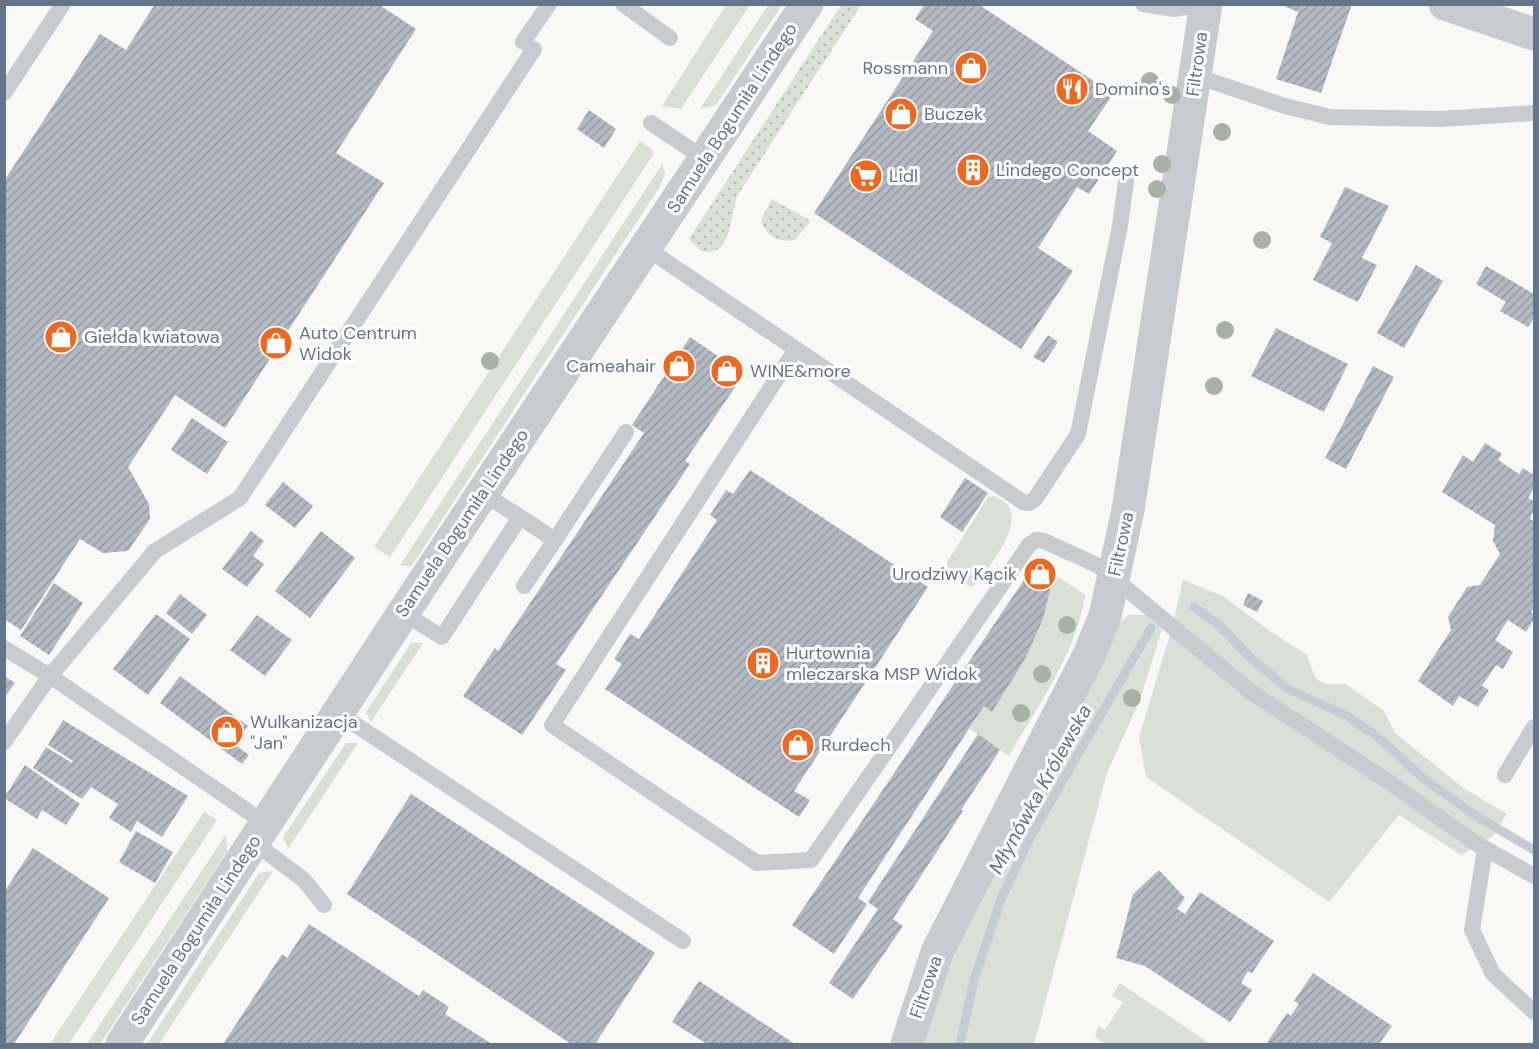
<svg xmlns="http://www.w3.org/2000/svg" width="1539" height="1049" viewBox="0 0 1539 1049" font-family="'DM Sans',sans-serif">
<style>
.green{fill:#d9e1d6}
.garden{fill:url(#garden-dots)}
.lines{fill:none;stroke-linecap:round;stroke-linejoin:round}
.stream{stroke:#c4cdd3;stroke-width:9}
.building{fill:url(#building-hatch)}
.service{stroke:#c8cbcf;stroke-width:16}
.minor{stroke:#c8cbcf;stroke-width:33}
.tertiary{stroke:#c8cbcf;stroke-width:33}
.tree{fill:#a6b3a4}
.labels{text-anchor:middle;stroke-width:6;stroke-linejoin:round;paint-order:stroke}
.street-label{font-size:18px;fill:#657589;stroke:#fff}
.poi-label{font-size:18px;fill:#657589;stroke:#fff;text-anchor:start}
.water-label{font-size:20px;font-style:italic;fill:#617784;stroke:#fff}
</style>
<defs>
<pattern id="garden-dots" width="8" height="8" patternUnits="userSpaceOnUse" patternTransform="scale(1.5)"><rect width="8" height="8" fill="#d9e1d6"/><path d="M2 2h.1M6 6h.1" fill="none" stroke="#b4bbb3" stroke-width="1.8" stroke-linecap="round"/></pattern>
<pattern id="building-hatch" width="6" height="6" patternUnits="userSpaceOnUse" patternTransform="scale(1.5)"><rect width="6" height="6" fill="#b2b9c0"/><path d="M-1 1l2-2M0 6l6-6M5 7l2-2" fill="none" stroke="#949ba2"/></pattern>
</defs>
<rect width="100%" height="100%" fill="#f8f9f6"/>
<path class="green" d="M726 5H750L681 109 662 106Z
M768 5H782L716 105 700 109Z
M640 141 653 150V155L390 557 374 547Z
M662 164 665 173 661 185 411 567 400 565Z
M995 496C998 498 1004 501 1007 504 1025 525 988 567 976 584L971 587 949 574 947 562 988 497Z
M1054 574 1085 595C1077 652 1038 706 1009 756L970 729 984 706 992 712 1043 619Z
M1183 580 1223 596 1270 631 1307 655 1316 679 1326 684H1346L1384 711 1395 733 1465 789 1507 814 1493 836 1461 855 1399 815 1329 902 1146 777 1139 737 1171 631Z
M1128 615H1145L1162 629 1140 700 1107 773 1034 1044H919L949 956 1117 625Z
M411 643H423L371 722 366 712Z
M346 743H358L288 849 283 837Z
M204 812 217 820 69 1044H50Z
M226 834 227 852 100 1044H87Z
M273 871 159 1044H147L259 873Z
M1120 983 1210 1044H1106L1095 1037 1098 1026 1105 1030 1123 1002 1112 996Z"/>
<path class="garden" d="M841 5H861L737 196 728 235 720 248 711 252 701 251 689 239Z
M772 199 811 221 795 240C779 243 765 236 761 220Z"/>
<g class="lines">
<path class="stream" d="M1194 607 1218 624 1254 661 1288 689 1345 715 1378 737 1422 777 1476 816 1534 850
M960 1044 974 980 1001 899 1033 832 1151 628"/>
</g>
<path class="building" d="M155 4H378L416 29 336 153 384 183 225 428 175 395 128 467 149 504 150 519 128 551 103 553 80 539 21 630 4 619V181L100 34 126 50Z
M925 4H978L1113 94 1088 131 1117 151 1089 194 1077 187 1038 248 1073 271 1021 349 814 213 933 31 915 19Z
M1279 4H1352L1321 93 1276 79 1298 12Z
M589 110 616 129 604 148 577 129Z
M1345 187 1389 206 1362 258 1377 265 1358 302 1313 280 1332 243 1320 237Z
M1416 265 1443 281 1404 348 1377 333Z
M1486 266 1534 294V318L1528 327 1500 311 1506 302 1476 284Z
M1276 328 1348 364 1324 412 1251 376Z
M1048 335 1058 342 1044 363 1033 357Z
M690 337 744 374 685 461 690 464 556 664 566 670 522 735 463 696 495 648 498 651 644 433 632 425Z
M1373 366 1394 377 1346 469 1325 458Z
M192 418 228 442 207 474 171 450Z
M1485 443 1502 454 1498 460 1519 474 1523 468 1534 475V488L1528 498 1534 501V510L1530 518 1534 523V606L1531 612 1534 614V619L1526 632 1508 620 1495 640 1513 652 1503 669 1496 665 1482 686 1489 690 1478 707 1459 696 1453 706 1418 681 1451 630 1448 617 1467 587 1480 585 1500 554 1493 541 1495 525 1442 492 1463 455 1473 462Z
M750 470 928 587 794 791 810 800 799 817 605 689 622 664 614 659 630 634 639 639 717 520 710 515 726 490 733 494Z
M965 478 988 493 962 532 940 517Z
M283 482 313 506 295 528 265 505Z
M251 531 264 541 253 556 264 564 247 587 222 569Z
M321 531 355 558 310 618 275 591Z
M1036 562 1054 574 1043 619 1026 657 992 712 984 706 858 898 867 904 834 954 792 925Z
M54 583 83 603 49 655 20 636Z
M1248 593 1263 601 1257 612 1243 605Z
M180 594 207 615 192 634 166 613Z
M156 614 190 639 148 695 113 669Z
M257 615 292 640 265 676 230 650Z
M4 676 15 683 4 698Z
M180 676 248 726 234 744 249 755 242 764 160 703Z
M63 720 188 796 162 837 137 821 131 832 109 818 118 804 91 787 82 799 33 768 46 747 72 763 73 761 48 745Z
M978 734 1000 750 961 810 963 811 893 919 903 926 853 999 829 983 878 909 868 902Z
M25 765 80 804 66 825 42 810 37 819 4 798Z
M411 794 655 953 595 1044H571L347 894Z
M136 831 173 852 155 883 119 862Z
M33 848 109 898 14 1044H4V892Z
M1159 870 1185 898 1177 909 1185 914 1200 892 1274 941 1252 973 1248 971 1241 983 1252 990 1230 1022 1145 966 1116 958 1133 894Z
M309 924 419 996 423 990 449 1007 445 1014 492 1044H223L282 954 287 958Z
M1313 973 1392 1026 1379 1044H1266L1287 1013 1291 1016 1299 1004 1294 1001Z
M699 981 795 1044H707L672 1022Z"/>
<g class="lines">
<path class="service" d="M623 4 670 38
M1143 4 1174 9 1202 4
M523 42 549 4
M1196 76 1285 106 1330 117 1441 119 1534 113
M4 93 63 4
M651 123 705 159
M646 248 1023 502 1029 503 1035 499 1078 434 1120 226 1126 181
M796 349 552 725 757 863 811 860 1029 545 1036 540 1044 541 1099 566 1251 692 1389 782 1477 844 1534 876
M520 517 555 540 626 432
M524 586 555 540
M403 613 442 637 520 517 482 493
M4 648 50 676 4 742
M338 713 683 941
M1505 775 1534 727
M265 823 50 676 155 551 240 498 534 49
M253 842 304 880 324 905
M1485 849 1472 930 1493 974 1534 1012"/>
<path class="minor" d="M122 1044 403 613 807 4
M907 1044 937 952 1090 653 1105 616 1128 510 1206 4"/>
<path class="tertiary" d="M1445 4 1534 34"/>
</g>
<g class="tree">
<circle cx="1150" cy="81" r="9"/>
<circle cx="1172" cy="95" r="9"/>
<circle cx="1222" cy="132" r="9"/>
<circle cx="1162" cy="164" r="9"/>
<circle cx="1157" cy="189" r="9"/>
<circle cx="1262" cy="240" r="9"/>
<circle cx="1225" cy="330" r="9"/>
<circle cx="490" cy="361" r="9"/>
<circle cx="1214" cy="386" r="9"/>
<circle cx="1067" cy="625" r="9"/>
<circle cx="1042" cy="674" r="9"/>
<circle cx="1132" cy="698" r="9"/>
<circle cx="1021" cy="713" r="9"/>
</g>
<defs>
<g id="shop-disc" transform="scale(1.725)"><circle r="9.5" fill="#f0681f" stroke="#fff"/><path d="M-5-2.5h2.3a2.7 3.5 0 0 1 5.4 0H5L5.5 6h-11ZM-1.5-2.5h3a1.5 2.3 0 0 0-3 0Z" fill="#fff"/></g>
<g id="restaurant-disc" transform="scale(1.725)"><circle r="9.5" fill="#f0681f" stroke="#fff"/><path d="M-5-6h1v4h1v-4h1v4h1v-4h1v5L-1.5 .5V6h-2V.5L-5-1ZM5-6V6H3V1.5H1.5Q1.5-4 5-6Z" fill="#fff"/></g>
<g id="building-disc" transform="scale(1.725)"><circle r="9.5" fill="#f0681f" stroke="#fff"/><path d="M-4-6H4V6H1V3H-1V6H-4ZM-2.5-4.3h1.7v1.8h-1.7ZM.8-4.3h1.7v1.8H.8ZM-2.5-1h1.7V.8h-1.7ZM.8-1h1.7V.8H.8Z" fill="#fff"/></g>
<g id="supermarket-disc" transform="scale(1.725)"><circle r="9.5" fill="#f0681f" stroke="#fff"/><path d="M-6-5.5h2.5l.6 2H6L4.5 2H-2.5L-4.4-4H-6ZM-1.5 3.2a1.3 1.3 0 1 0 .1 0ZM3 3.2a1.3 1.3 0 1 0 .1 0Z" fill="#fff"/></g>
</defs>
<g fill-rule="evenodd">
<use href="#shop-disc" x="971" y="68"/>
<use href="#restaurant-disc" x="1072" y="89"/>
<use href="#shop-disc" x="901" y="114"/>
<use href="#building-disc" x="973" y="170"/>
<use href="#supermarket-disc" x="866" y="176"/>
<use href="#shop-disc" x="61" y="337"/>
<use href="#shop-disc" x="276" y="343"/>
<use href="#shop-disc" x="679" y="366"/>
<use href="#shop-disc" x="727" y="371"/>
<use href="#shop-disc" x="1040" y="574"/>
<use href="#building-disc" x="763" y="663"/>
<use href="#shop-disc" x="227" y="732"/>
<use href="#shop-disc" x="798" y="745"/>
</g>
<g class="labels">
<g class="street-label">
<text transform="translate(1197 64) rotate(-82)" y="6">Filtrowa</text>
<text transform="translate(732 118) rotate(-57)" y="6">Samuela Bogumiła Lindego</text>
<text transform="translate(462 523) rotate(-56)" y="6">Samuela Bogumiła Lindego</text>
<text transform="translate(1121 544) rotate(-78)" y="6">Filtrowa</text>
<text transform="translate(196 930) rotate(-57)" y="6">Samuela Bogumiła Lindego</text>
<text transform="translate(926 987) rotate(-71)" y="6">Filtrowa</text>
</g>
<g class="poi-label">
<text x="948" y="74" text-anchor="end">Rossmann</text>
<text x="1095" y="95">Domino's</text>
<text x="924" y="120">Buczek</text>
<text x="996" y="176">Lindego Concept</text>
<text x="889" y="182">Lidl</text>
<text x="299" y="339">Auto Centrum<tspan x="299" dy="21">Widok</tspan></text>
<text x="84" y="343">Giełda kwiatowa</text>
<text x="656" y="372" text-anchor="end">Cameahair</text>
<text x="750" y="377">WINE&amp;more</text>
<text x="1017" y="580" text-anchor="end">Urodziwy Kącik</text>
<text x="786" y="659">Hurtownia<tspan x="786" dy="21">mleczarska MSP Widok</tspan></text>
<text x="250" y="728">Wulkanizacja<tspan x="250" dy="21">"Jan"</tspan></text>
<text x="821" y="751">Rurdech</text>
</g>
<g class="water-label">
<text transform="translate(1040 789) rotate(-61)" y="7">Młynówka Królewska</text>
</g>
</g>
<rect width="1539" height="1049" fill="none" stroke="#657589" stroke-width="12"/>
</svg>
